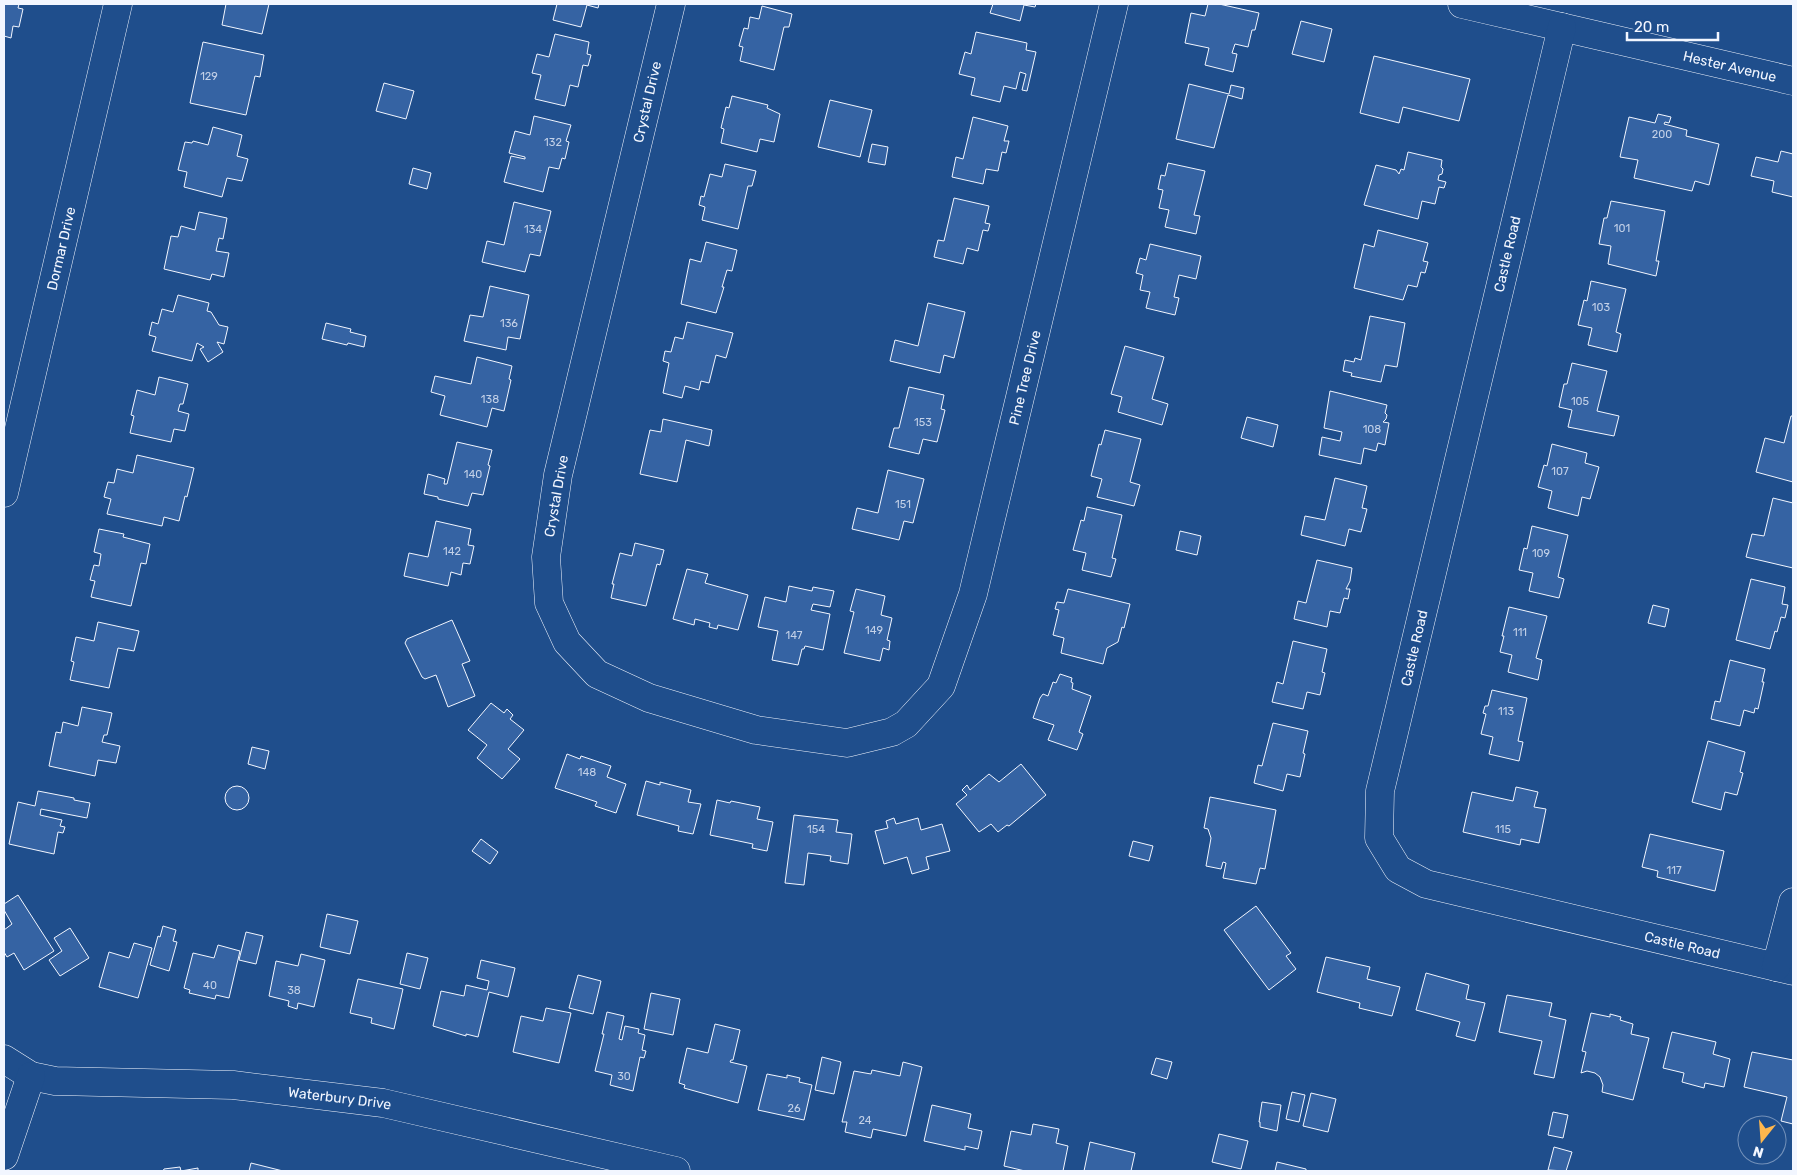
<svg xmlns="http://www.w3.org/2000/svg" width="1797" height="1175" viewBox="0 0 1797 1175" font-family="Rubik,sans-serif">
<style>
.building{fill:#3563a3;stroke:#f2f6ff}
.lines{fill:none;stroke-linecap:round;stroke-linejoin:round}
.minor-casing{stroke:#f2f6ff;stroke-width:29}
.minor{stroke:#1f4e8c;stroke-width:28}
.labels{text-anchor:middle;stroke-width:4;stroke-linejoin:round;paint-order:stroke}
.number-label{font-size:11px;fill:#c3d1e8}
.street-label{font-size:14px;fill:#f2f6ff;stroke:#1f4e8c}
</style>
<rect width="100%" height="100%" fill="#1f4e8c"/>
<path class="building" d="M4 4H19L18 8 23 9 19 27 13 26 11 38 4 36Z
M226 4H269L262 34 222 25Z
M557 4H599L598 8 587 5 581 27 553 20Z
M993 4H1036L1035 7 1024 5 1020 21 990 13Z
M1208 4H1219L1259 13 1255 30H1252L1248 47 1235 44 1232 53 1237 54 1233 72 1205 65 1209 48 1185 43 1191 13 1205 16Z
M762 6 792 14 789 27H784L774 70 740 61 743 47 739 46 744 28 748 29 750 17 759 19Z
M1301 21 1332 29 1324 62 1292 54Z
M976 32 1027 43 1026 50 1036 52 1027 91 1022 90 1026 74 1020 72 1016 89 1004 86 1000 102 971 95 975 78 959 74 965 52 971 54Z
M555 34 589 42 587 54 591 55 588 66 583 65 578 87 570 85 565 106 535 99 541 75 532 73 537 54 549 57Z
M203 42 264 55 260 77 255 76 246 115 190 103Z
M1374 56 1470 79 1459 121 1403 107 1399 123 1360 113Z
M384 83 414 91 406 119 376 111Z
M1189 84 1229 94 1231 85 1244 88 1242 99 1228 95 1214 148 1176 139Z
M732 96 768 105 767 108 780 114 774 142 760 139 757 152 721 143 724 129 721 128 726 107 729 108Z
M830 100 872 110 860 157 818 147Z
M1658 114 1671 117 1669 123 1665 122 1664 124 1687 130 1686 136 1719 144 1709 185 1695 181 1692 191 1634 178 1638 160 1620 157 1629 117 1655 123Z
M534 116 571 125 566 141 569 142 565 159 562 158 559 169 549 167 543 192 504 182 511 156 525 159V157L509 153 515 131 530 135Z
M973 117 1008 126 1004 141H1009L1006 153 1002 152 998 171 986 169 983 184 952 177 956 157 963 159Z
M213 127 242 135 237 156 248 159 242 181 227 178 222 197 184 187 187 172 178 170 185 142 192 143 193 141 208 145Z
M872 144 888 147 885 165 868 162Z
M1781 151 1793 154V197L1772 192 1774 181 1751 176 1756 157 1778 162Z
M1408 152 1442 160 1441 167 1443 169 1442 174 1439 175 1438 180 1446 182 1444 188 1439 187 1435 204 1422 201 1418 219 1364 205 1376 165 1396 170 1399 174 1401 169 1404 170Z
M1168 163 1205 171 1194 215 1200 216 1196 234 1165 227 1169 210 1159 208 1163 190 1158 189 1161 175 1165 176Z
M725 164 756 171 752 186H748L738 229 702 220 705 207 699 205 701 196 704 197 710 174 722 177Z
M413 168 431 173 427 189 409 184Z
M954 198 989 206 985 223 990 224 988 231 983 230 978 251 967 248 963 264 934 257 938 240 944 241Z
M1611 201 1665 211 1656 261H1659L1656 276 1608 264 1611 246 1599 244 1604 218H1607Z
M514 202 551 211 540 256 530 254 525 272 482 262 487 241 504 245Z
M199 212 227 218 223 239 219 238 216 251 229 253 224 277 212 274 210 280 164 269 171 236 178 237 181 226 195 230Z
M1378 230 1428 243 1423 261 1428 262 1425 273 1421 272 1417 287 1408 285 1403 300 1354 288 1364 244 1374 247Z
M706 242 737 250 732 271 727 270 722 287H724L716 313 681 304 690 259 701 262Z
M1150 244 1201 256 1196 279 1179 275 1174 297 1179 298 1175 315 1146 308 1150 292 1140 290 1143 275 1136 273 1140 258 1146 260Z
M1591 281 1626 289 1616 332 1621 334 1617 352 1588 345 1592 328 1578 325 1584 300 1587 301Z
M490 286 529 295 520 339 508 337 506 350 464 341 470 315 483 317Z
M178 295 209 303 207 311 211 312 219 325 228 327 224 344 217 342 223 352 208 362 200 349 204 347 197 343 192 361 152 351 156 337 149 335 152 322 158 324 162 309 173 312Z
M928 303 965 312 954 358 944 355 940 373 890 361 895 340 918 346Z
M1370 316 1405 323 1397 367 1385 365 1381 382 1351 376 1352 373 1343 371 1345 360 1354 362 1355 358 1361 360Z
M687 322 733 333 726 358 716 355 709 383 701 381 699 390 685 386 682 398 663 393 669 363 663 361 665 351 671 352 675 337 683 339Z
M326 323 351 329 350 332 366 336 364 347 348 343 347 345 322 339Z
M1125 346 1164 357 1152 399 1168 404 1162 425 1118 412 1122 397 1111 394Z
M477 357 512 366 509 379 511 380 504 411 492 408 487 427 440 415 445 396 431 392 435 376 471 384Z
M1572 363 1607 371 1597 411 1619 416 1614 436 1568 427 1572 410 1559 407 1564 384H1567Z
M159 377 188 384 183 404H180L178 411 189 414 185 431 174 429 171 442 130 433 134 416 131 415 137 390 155 395Z
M909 387 944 395 941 409 945 410 937 442 923 439 919 454 889 447 894 428H899Z
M1330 391 1387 405 1385 413 1387 415 1386 419 1383 422 1389 423 1385 445 1378 443 1376 451 1364 448 1361 464 1319 455 1322 437 1340 441 1342 432 1324 428Z
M1791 416H1793V482L1756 472 1765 438 1784 443Z
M1247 417 1278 425 1273 447 1241 438Z
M663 419 712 430 709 446 686 440 677 482 640 474 650 430 661 432Z
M1105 430 1141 439 1130 482 1140 485 1134 506 1097 497 1102 479 1091 476 1099 444 1101 445Z
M457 442 492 450 488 465 490 466 483 495 472 493 468 506 438 499V497L424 494 428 474 445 479 444 484H447Z
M1552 444 1587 453 1585 463 1599 467 1590 499 1582 497 1578 516 1548 508 1552 491 1538 487 1544 465 1547 466Z
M137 455 194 468 187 497 185 496 179 521 164 517 162 526 107 514 111 499 104 497 108 482 114 483 117 469 133 473Z
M888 470 924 479 913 523 904 521 899 540 852 529 857 508 878 513Z
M1335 478 1367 486 1362 508 1367 509 1361 532 1349 529 1345 546 1301 535 1305 516 1325 520Z
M1773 498 1793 503V568L1746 557 1752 534 1764 536Z
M1087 507 1122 515 1112 558 1116 559 1111 577 1082 570 1086 553 1073 550 1081 520 1084 521Z
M436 521 471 529 468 545 474 546 470 564 463 563 461 575 451 572 448 586 404 576 409 553 428 557Z
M1532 526 1568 535 1558 577 1564 579 1559 598 1529 591 1533 573 1519 570 1524 548 1527 549Z
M99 529 124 534 123 537 150 544 146 564 141 563 131 606 91 597 95 581 90 580 94 565 99 566 101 554 94 552Z
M1180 531 1201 536 1197 555 1176 550Z
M635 543 664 550 660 565 657 564 646 606 611 598 614 584H612L620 553 632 556Z
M1317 560 1352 568 1350 581 1346 589H1350L1348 599 1344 598 1340 613 1330 611 1327 627 1294 619 1298 601 1306 603Z
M687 569 708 574 705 583 748 595 738 630 718 625 717 629 709 627 710 623 695 619 694 625 673 619Z
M1751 579 1785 587 1782 604 1788 605 1785 618 1781 617 1777 632 1775 631 1770 649 1736 640Z
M789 586 812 591 813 587 834 591 830 607 813 604 811 610 830 614 823 650 805 646 804 649H802L798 665 772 660 778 631 758 627 765 597 786 602Z
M856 589 885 596 881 615 892 618 887 640 890 641 889 650 883 648 880 661 844 653 854 612 850 611Z
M1068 589 1130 604 1124 628 1122 627 1118 642 1107 648 1103 664 1061 653 1064 638 1053 635 1059 610 1055 609 1057 602 1064 603Z
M1653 605 1669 609 1665 627 1648 623Z
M1509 607 1547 616 1536 658 1542 660 1538 680 1508 672 1512 655 1500 652 1504 636H1502Z
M452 620 470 661 462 664 475 696 448 707 436 675 425 679 422 677 405 643 407 639Z
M98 622 139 631 134 651 118 648 109 688 70 680 74 662 71 661 76 637 94 641Z
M1293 641 1327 649 1322 672 1325 673 1320 695 1307 692 1303 709 1272 702 1277 682 1283 684Z
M1730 660 1765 669 1762 682H1764L1758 709 1755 708 1754 713 1744 710 1740 726 1711 719 1715 701 1720 702Z
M1060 674 1072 678 1071 682 1073 683 1072 689 1091 696 1079 732 1083 734 1077 750 1048 740 1054 725 1033 718 1040 698 1043 694 1048 696 1053 682 1056 683Z
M1492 690 1527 698 1518 741 1523 742 1519 761 1489 754 1493 737 1481 734 1486 714 1483 713 1485 706H1488Z
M491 703 504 713 507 709 513 715 510 719 524 730 508 749 520 759 502 779 477 758 487 745 468 730Z
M82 707 112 713 107 735H104L102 742 120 746 116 763 98 760 95 776 49 766 56 732 61 733 63 722 78 726Z
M1273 723 1308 731 1303 753 1305 754 1300 777 1287 774 1283 791 1254 783 1258 765 1262 766Z
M1708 741 1745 752 1740 772 1743 773 1737 795 1725 792 1721 810 1692 802Z
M252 747 269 751 265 769 248 764Z
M567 754 580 759 581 756 611 766 607 777 626 784 616 813 595 806 597 802 555 788Z
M1021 764 1046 795 1009 826 1007 825 998 832 991 824 979 832 956 804 967 795 962 790 967 785 970 790 989 774 999 782Z
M646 781 660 785V782L691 790 688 802 701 804 693 834 678 831 679 826 637 815Z
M225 798a12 12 0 1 1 24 0a12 12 0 1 1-24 0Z
M1516 787 1538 792 1534 807 1546 809 1539 843 1521 839 1520 845 1463 832 1472 792 1513 801Z
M38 791 74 798V800L90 803 87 818 41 809 40 815 62 820 60 826 65 827 63 833 58 832 54 854 9 844 18 802 35 806Z
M1210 797 1276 810 1265 869 1260 868 1256 884 1223 878 1226 863 1223 862 1221 869 1206 866 1211 838 1208 829 1204 828Z
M717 800 730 803 731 801 760 807 757 819 773 822 767 851 752 848 753 844 710 835Z
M794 815 838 820 836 832 852 834 848 864 830 861 831 856 808 853 804 885 785 883Z
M894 818 896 824 918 818 921 830 942 824 950 851 926 857 929 869 912 874 907 857 884 864 875 831 888 828 886 821Z
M1650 834 1724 851 1715 891 1657 877 1658 871 1642 867Z
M481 839 498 852 490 864 472 851Z
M1133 841 1153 846 1149 861 1129 856Z
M18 895 54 951 24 970 14 953 7 957 4 952V930L12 924 4 910V904Z
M1256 906 1291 953 1286 956 1296 969 1269 990 1224 930Z
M327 914 358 921 350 954 320 947Z
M163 926 176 930 173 941 177 942 169 971 150 965 158 936 160 937Z
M70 928 89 958 60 976 49 960 62 951 54 938Z
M246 932 263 936 256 964 239 960Z
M134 943 152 948 138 998 99 987 109 952 129 958Z
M218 945 240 951 229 998 216 995 215 999 189 993 190 990 184 988 193 953 214 958Z
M407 953 428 958 420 989 400 984Z
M301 954 325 960 314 1007 298 1003 297 1009 288 1006 289 1001 269 996 276 961 298 966Z
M1326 957 1370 967 1367 979 1400 987 1392 1016 1359 1008 1360 1003 1317 992Z
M481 960 515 968 508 997 489 992 478 1037 466 1034V1036L433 1026 441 991 464 996 466 985 487 990 489 981 477 978Z
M1426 973 1469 985 1466 999 1485 1003 1475 1041 1456 1036 1460 1022 1416 1010Z
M578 975 601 981 593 1014 569 1008Z
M358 979 403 989 394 1029 371 1023 372 1018 350 1013Z
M651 993 680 999 673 1035 644 1029Z
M1507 995 1552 1003 1549 1016 1566 1020 1554 1078 1534 1074 1542 1041 1499 1032Z
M546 1008 571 1013 559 1063 513 1052 521 1016 543 1021Z
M607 1012 624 1016 619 1039 622 1040 625 1026 639 1029 638 1033 645 1035 642 1050 646 1051 644 1058 640 1057 633 1091 610 1085 612 1075 595 1071 604 1034H602Z
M1591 1013 1610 1017V1014L1621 1017 1620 1020 1633 1024 1631 1034 1649 1038 1633 1100 1602 1092 1603 1085 1600 1077 1595 1073 1587 1071 1581 1073 1586 1052 1582 1051Z
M715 1024 740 1030 733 1060H731L730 1062 747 1066 738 1103 684 1088 685 1085 679 1083 687 1048 708 1053Z
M1672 1032 1716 1042 1713 1054 1730 1059 1724 1087 1705 1083 1704 1088 1682 1082 1684 1073 1663 1068Z
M1752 1052 1793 1060V1124L1781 1121 1787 1097 1744 1087Z
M822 1057 841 1062 834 1094 815 1090Z
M1156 1058 1172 1062 1167 1079 1151 1074Z
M903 1062 922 1067 906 1136 873 1129 871 1138 845 1132 847 1122H842L854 1071 871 1074 872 1070 900 1076Z
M767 1074 787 1078V1075L800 1078 799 1082 812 1085 804 1120 758 1110Z
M1292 1092 1305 1095 1299 1122 1286 1119Z
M1311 1093 1336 1099 1328 1132 1303 1126Z
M1262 1102 1281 1105 1277 1131 1260 1127V1122H1259Z
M932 1105 971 1114 968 1128 982 1131 978 1149 965 1146V1150L924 1141Z
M1553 1112 1568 1115 1563 1138 1548 1135Z
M1033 1124 1059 1129 1056 1143 1068 1146 1063 1171H1025L1004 1166 1011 1131 1031 1135Z
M1219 1134 1248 1141 1241 1169 1212 1162Z
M1090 1142 1135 1153 1131 1171H1084Z
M1554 1147 1572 1152 1566 1171 1548 1170Z
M1277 1162 1306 1169V1171H1275Z
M251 1163 283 1171H249Z
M180 1167 181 1171 198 1168V1171H158H163L164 1169Z"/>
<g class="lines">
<g class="minor-casing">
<g id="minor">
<path id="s1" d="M671 4 558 475 546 557 549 603 567 642 597 674 649 698 756 730 847 743 892 732 906 724 941 686 973 594 1114 4"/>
<path id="s2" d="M1462 4 1793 81"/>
<path id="s3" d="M1562 27 1380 791 1379 838 1398 869 1426 884 1793 971"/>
<path id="s4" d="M4 493 118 4"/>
<path d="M1776 967 1793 902"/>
<path id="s5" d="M4 1059 31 1076 55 1081 233 1085 383 1103 676 1171"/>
<path d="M4 1156 31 1076"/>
</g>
</g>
<use href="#minor" class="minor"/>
</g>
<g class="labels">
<g class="number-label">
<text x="209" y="80">129</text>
<text x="1662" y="138">200</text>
<text x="553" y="146">132</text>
<text x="1622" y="232">101</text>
<text x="533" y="233">134</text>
<text x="1601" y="311">103</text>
<text x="509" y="327">136</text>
<text x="490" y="403">138</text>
<text x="1580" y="405">105</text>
<text x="923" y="426">153</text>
<text x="1372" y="433">108</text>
<text x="1560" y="475">107</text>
<text x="473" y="478">140</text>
<text x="903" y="508">151</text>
<text x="452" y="555">142</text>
<text x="1541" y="557">109</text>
<text x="874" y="634">149</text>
<text x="1520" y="636">111</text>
<text x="794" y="639">147</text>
<text x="1506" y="715">113</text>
<text x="587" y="776">148</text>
<text x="816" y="833">154</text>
<text x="1503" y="833">115</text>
<text x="1674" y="874">117</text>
<text x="210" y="989">40</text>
<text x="294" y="994">38</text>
<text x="624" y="1080">30</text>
<text x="794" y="1112">26</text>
<text x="865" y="1124">24</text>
</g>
<g class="street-label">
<text dy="5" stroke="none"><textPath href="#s2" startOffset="275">Hester Avenue</textPath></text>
<text transform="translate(647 102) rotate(-77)" y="5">Crystal Drive</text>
<text dy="5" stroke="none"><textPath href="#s4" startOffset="251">Dormar Drive</textPath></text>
<text transform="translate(1507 254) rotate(-77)" y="5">Castle Road</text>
<text dy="5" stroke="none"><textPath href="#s1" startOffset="1395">Pine Tree Drive</textPath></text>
<text transform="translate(556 496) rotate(-80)" y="5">Crystal Drive</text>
<text transform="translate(1414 648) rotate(-77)" y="5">Castle Road</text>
<text dy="5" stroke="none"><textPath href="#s3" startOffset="1164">Castle Road</textPath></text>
<text dy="5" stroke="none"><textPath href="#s5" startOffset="342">Waterbury Drive</textPath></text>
</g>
</g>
<rect width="1797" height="1175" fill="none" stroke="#f2f6ff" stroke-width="10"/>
<g transform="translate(1762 1140) rotate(197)"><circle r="24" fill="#1f4e8c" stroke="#7391ba"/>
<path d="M0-4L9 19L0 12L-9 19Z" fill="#ffb74d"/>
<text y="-8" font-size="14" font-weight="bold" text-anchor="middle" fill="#f2f6ff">N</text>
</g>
<path d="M1627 32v8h91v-8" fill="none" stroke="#f2f6ff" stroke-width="2.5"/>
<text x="1634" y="32" font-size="15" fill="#f2f6ff" stroke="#1f4e8c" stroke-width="4" paint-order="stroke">20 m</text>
</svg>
